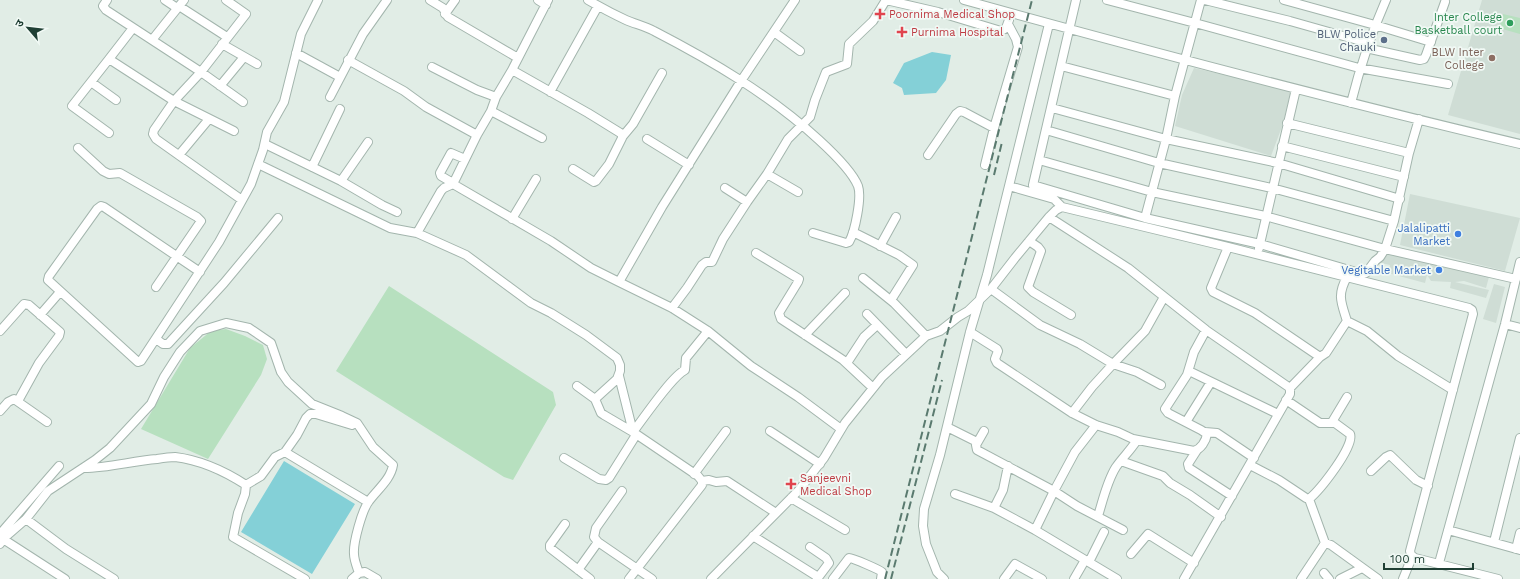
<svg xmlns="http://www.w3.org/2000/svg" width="1520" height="579" viewBox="0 0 1520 579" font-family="'Work Sans','Noto Sans Devanagari',sans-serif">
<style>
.built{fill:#cfddd5}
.green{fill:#b7e0bf}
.water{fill:#84d0d7}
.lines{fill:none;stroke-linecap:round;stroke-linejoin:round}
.minor-casing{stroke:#a3b5ad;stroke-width:10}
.minor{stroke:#fff;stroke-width:8}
.rail{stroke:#5a7a6f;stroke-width:2;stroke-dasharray:8 4;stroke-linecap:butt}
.health-dot{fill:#e0444e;stroke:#f1f9f5;stroke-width:1.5}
.leisure-dot{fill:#2e9e5b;stroke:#f1f9f5;stroke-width:1.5}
.service-dot{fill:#5c6f8a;stroke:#f1f9f5;stroke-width:1.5}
.education-dot{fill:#8d6e63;stroke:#f1f9f5;stroke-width:1.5}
.shop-dot{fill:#3f7fe0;stroke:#f1f9f5;stroke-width:1.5}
.labels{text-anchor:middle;stroke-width:3.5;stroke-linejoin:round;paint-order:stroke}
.health-label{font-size:11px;fill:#be3a42;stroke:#f1f9f5;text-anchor:start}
.leisure-label{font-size:11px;fill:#27864d;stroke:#f1f9f5;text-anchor:end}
.service-label{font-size:11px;fill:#4e5e75;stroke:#f1f9f5;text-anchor:end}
.education-label{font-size:11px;fill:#785e54;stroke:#f1f9f5;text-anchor:end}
.shop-label{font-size:11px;fill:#366cbe;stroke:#f1f9f5;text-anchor:end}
</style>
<rect width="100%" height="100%" fill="#e1ede6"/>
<path class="built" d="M1482 0H1520V134L1448 115Z
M1194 68 1291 90 1283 124 1271 156 1175 126 1182 95Z
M1410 194 1520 218 1505 271 1400 245Z
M1379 252 1489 277 1486 288 1464 281 1455 282 1489 290 1486 298 1450 288 1451 282 1431 281 1427 275 1425 283 1388 273 1390 265 1381 263Z
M1494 284 1505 287 1496 323 1483 319Z"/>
<path class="green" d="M1503 14 1520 18V34L1499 28Z
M389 286 553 392 556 405 513 480 504 477 336 371Z
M226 329 245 336 263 345 267 359 261 375 208 459 141 429 190 348 211 331Z"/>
<path class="water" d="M932 52 951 55 946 80 936 93 904 95 902 88 893 83 904 63Z
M284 461 355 504 312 574 241 532Z"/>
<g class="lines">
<g class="minor-casing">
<path id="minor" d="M107 0 103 6 106 10 201 72 243 102
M165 0 177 8
M430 0 443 8 448 17 518 58
M538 0 546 5
M588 0C600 7 613 14 626 20 635 24 645 26 654 31 712 61 770 95 819 140 831 151 852 171 858 186 862 197 855 232 849 242L846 243 813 233
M886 0 938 12 1001 31 1006 28 1009 20
M964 0C1148 51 1334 100 1520 144
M1107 0 1195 23 1359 68 1448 84
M1205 0 1290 21 1368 43
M1284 0 1375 25 1431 42
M179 6 227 37
M445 14 455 0
M774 32 800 51
M152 40 184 0
M222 44 257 64
M1366 48 1420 60 1424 59 1426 55 1445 2
M296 53 340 77
M109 59 133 28
M348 60 404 91 426 107 477 135
M1061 66 1175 96
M432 67 477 90 496 97
M512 70 588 113 622 134V138L609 164 596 181 594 182 573 169
M91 82 116 100
M220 86 244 57
M550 92 598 6
M330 97 363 34 387 0
M1351 103C1360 67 1371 34 1386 0
M1052 108 1166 139 1278 163 1400 199
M491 111 542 138
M1287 123 1409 153
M1046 130 1159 163 1272 188 1394 221 1385 249 1380 257 1375 261 1366 273 1363 274 1260 244 1145 218 1033 185 1076 0
M234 131 174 101 154 130 153 134 156 139 242 200
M109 133 72 106 109 59 174 101 201 72 246 14 226 0
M623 136 633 124 662 73
M647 139 689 165
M265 144 341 181 382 205 397 212
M1282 146 1404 177
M78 148 103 171 109 174 120 173 197 217 201 221 156 287
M179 155 209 119
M928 155 956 114 960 111 964 112 994 128
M1039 160 1152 192 1265 216 1385 249 1516 279
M258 164 390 228 417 233 466 255 531 303 551 313 586 335 617 358 620 365V371L617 379 595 399
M985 165 994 128 1018 47 1016 39 1008 24
M312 167 340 109
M767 174 798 192
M341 181 368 142
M453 183 441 176 440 173 451 153 465 159
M453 184 551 241 591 268 619 282
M1009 186 1054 199 1062 207
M725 188 747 202 767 174 788 139 810 117 815 100 826 72 847 64 849 44 873 21 886 0
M1049 217 1128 268 1206 330 1290 388V394L1184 579
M1145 218 1166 139 1175 96 1201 0
M512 219 536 179
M1394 221 1409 153 1419 119
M853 232 899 255 913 265 891 300
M417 233 441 191 444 188 453 184 477 135 491 111 496 97 512 70 548 0
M1029 241 1038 247 1041 251 1028 287 1033 292 1071 315
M880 246 896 217
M1228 247 1211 288 1213 292 1255 313 1320 357 1326 353 1347 321 1367 331 1398 356 1453 390
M1259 248 1296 89
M756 253 799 279 798 282 779 313 781 319 843 360 873 388
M200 272 104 207 101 206 97 209 49 276 48 280 138 362 141 361 219 242 251 184 263 150 267 132 284 102 301 34 318 0
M863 278 894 303 926 336
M991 289 1040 325 1080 344 1113 364 1137 372 1161 385
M672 308 687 288 702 265 706 262H712L713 260 723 239 747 202
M867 314 906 354
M40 315 60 292
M1347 321C1341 302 1337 295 1347 277
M1505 324 1520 328
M0 331 24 304 29 305 60 332 59 336 39 363 18 401
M708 331 751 366 798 397 841 429
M970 332 997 349 998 351 995 359 997 363 1072 413 1096 425 1118 432 1133 439 1194 451C1201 449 1206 441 1207 434L1201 430 1168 413 1165 409 1187 375 1194 352 1206 330
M805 335 845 293
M156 339 163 344H168L224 283 278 218
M847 363 864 337 877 325
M1189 371 1278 414
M619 376 633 432
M577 386 595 399 601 413 604 415 633 432 698 476 702 481V485L629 579
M1290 388 1320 357
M0 411 8 402 14 399 47 422
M1072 413 1092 387 1113 364 1145 331 1164 297
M1186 422 1211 382
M1332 422 1347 397
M947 427 977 442
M770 431 820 464
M984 431 976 445 977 450 1054 491 1075 452 1096 425
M633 432C643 419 672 376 685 370L686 358 708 331 672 308 619 282 662 207 741 81 795 0
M1205 432 1217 433 1254 458
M1197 450 1188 464 1189 468 1232 496
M285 452 297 435 306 418 310 414H316L352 425
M564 458 599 479 606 480 609 478 636 435
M1121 461 1163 476 1170 483 1190 495 1221 517
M1250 465 1279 480 1306 498 1309 499C1320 490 1355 446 1350 434L1335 423H1320L1286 400
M1008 466 1003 490 994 508 1035 530 1054 491 1077 506 1123 530
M84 468C108 468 132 461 157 459 163 458 169 457 175 457 200 460 226 472 246 485L245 494 238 513 233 537 305 579
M1371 471 1386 457 1390 455 1416 480 1428 486
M694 474 726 431
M702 481 709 480 716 482 727 481 776 513
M246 485 261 476 275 457 285 452 368 502
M622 491 596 528 594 537 598 542 652 579
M955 494 994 508
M791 498 845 530
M1309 499 1325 543
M1098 516C1103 500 1107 481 1116 467 1123 457 1130 451 1137 440
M26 519 66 549 114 579
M565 524 550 545V548L590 579
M1035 530 1117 579
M1448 530 1520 550
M0 534 59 466
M753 536 818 577
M0 537 65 579
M1494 542 1520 438
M0 544 3 539 26 519 48 491 95 460 110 448 151 404 164 377 180 352 200 331 226 323 249 328 271 343 281 372 288 382 312 404 342 416 357 423 373 447 393 465C391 479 377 490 369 501 362 510 353 543 354 554 354 560 357 567 359 573
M810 547 826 558 829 563 817 579
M1516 549 1520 533
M1131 554 1148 534 1194 563
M1089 562 1104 532
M1439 563 1505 324 1520 262
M578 570 598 542
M1324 573 1329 579
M352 579 359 573 365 572 377 579
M711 579 799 490 824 458 845 423 882 377 926 336 940 331 958 317 968 311 991 289 1015 258 1049 217 1056 210 1062 207 1228 247 1469 308 1472 310 1473 314 1410 551 1411 555 1415 558 1498 579
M833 579 849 558C853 558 880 570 882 572L881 579
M944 579 937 572 926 544 923 526 924 509 940 455 970 332 987 275 1049 24
M1004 579 1015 564 1042 579
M1074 579 1085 560
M1301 579 1325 543 1331 545 1378 579
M1340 579 1362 568
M1403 579 1412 557"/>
</g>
<use href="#minor" class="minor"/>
<path class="rail" d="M994 175 1002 142
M885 579 1032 0
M891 579 942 380"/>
</g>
<g class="health-dot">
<path d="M878 8h4v4h4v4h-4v4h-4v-4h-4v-4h4z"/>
<path d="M900 26h4v4h4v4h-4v4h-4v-4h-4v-4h4z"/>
<path d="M789 478h4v4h4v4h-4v4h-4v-4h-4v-4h4z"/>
</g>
<circle class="leisure-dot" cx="1510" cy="23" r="4"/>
<circle class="service-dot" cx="1384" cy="40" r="4"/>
<circle class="education-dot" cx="1492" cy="58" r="4"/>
<g class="shop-dot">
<circle cx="1458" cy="234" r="4"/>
<circle cx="1439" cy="270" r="4"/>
</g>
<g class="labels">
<g class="health-label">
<text x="889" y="18">Poornima Medical Shop</text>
<text x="911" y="36">Purnima Hospital</text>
<text x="800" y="482">Sanjeevni<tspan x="800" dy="13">Medical Shop</tspan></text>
</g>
<g class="leisure-label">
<text x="1502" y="21">Inter College<tspan x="1502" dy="13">Basketball court</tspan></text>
</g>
<g class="service-label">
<text x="1376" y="38">BLW Police<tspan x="1376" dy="13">Chauki</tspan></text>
</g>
<g class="education-label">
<text x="1484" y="56">BLW Inter<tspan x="1484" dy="13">College</tspan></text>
</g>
<g class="shop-label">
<text x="1450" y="232">Jalalipatti<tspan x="1450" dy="13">Market</tspan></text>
<text x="1431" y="274">Vegitable Market</text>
</g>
</g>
<g transform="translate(28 28) rotate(298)" stroke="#f1f9f5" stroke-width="3" paint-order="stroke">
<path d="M0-3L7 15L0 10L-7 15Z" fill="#1f3f34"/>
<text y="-6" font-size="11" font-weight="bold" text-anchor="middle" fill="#1f3f34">उ</text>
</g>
<path d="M1384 563v6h89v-6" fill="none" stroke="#1f3f34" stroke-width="2"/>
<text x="1390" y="563" font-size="12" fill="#1f3f34" stroke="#f1f9f5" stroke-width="3" paint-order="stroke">100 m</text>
</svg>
